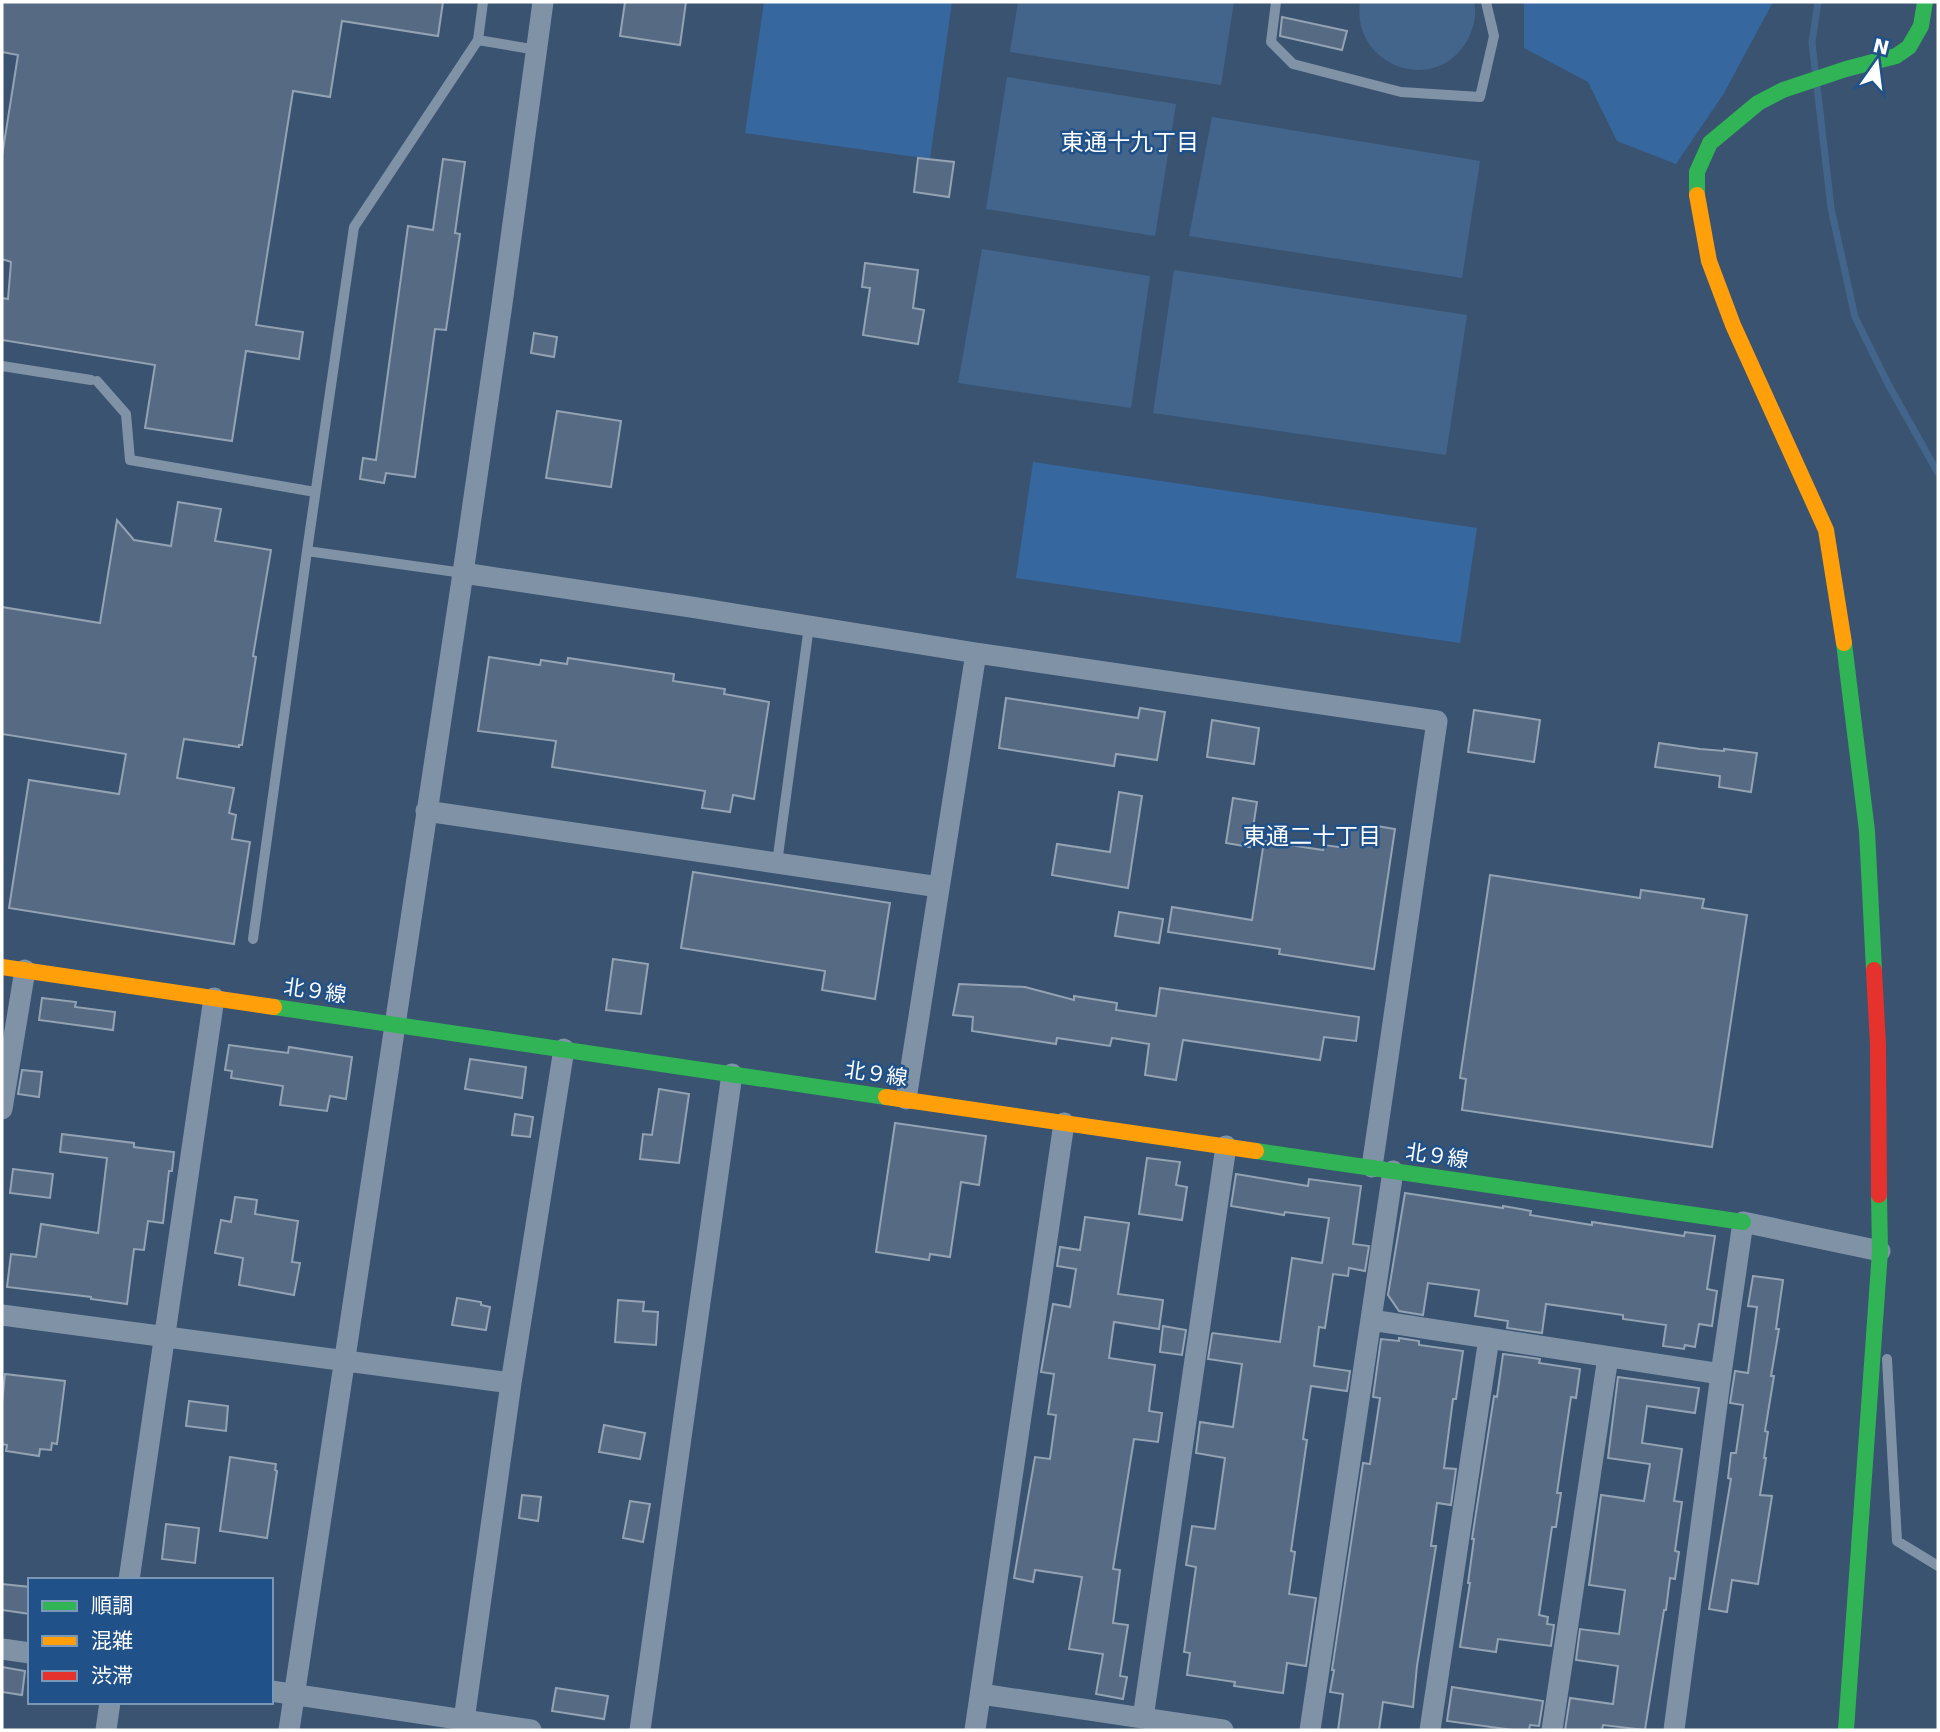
<svg xmlns="http://www.w3.org/2000/svg" width="1940" height="1732" viewBox="0 0 1940 1732" font-family="'DejaVu Sans','Noto Sans JP',sans-serif">
<style>
.green{fill:#36689f}
.water{fill:#43658c}
.lines{fill:none;stroke-linecap:round;stroke-linejoin:round}
.stream{stroke:#43658c;stroke-width:7}
.building{fill:#566b83;stroke:#94a3b4;stroke-width:2}
.lane{stroke:#8092a6;stroke-width:10}
.street{stroke:#8092a6;stroke-width:21}
.fast{stroke:#30b455;stroke-width:16}
.slow{stroke:#ff9f0a;stroke-width:16}
.jam{stroke:#e5322d;stroke-width:16}
.labels{text-anchor:middle;stroke-width:5;stroke-linejoin:round;paint-order:stroke}
.street-label{font-size:21px;fill:#fff;stroke:#215189}
.neighbourhood-label{font-size:23px;fill:#fff;stroke:#215189}
</style>
<rect width="100%" height="100%" fill="#395371"/>
<path class="green" d="M764 2H952L930 159 745 133Z
M1524 2H1773L1724 93 1676 164 1617 141 1588 82 1524 48Z
M1033 462 1477 528 1460 643 1016 578Z"/>
<path class="water" d="M1018 2H1234L1221 85 1010 52Z
M1360 2H1474C1477 15 1474 27 1468 39 1437 97 1351 67 1360 2Z
M1007 77 1176 104 1155 236 986 209Z
M1212 117 1480 161 1462 278 1189 236Z
M982 249 1150 276 1131 408 958 383Z
M1174 270 1467 315 1446 455 1153 413Z"/>
<g class="lines">
<path class="stream" d="M1815 70 1812 42 1818 2
M1817 86 1831 208 1855 317 1888 384 1938 473"/>
</g>
<path class="building" d="M2 2H443L438 36 342 21 330 97 293 91 256 325 303 332 299 359 246 351 232 441 145 428 155 365 2 340V298L8 299 11 262 2 259V156L18 55 2 52Z
M625 2H686L680 45 620 36Z
M1282 17 1347 31 1342 50 1280 36Z
M918 158 954 162 949 197 914 192Z
M443 159 465 162 455 233 460 234 446 330 435 329 415 477 386 473 384 483 360 479 363 458 376 460 408 226 433 230Z
M865 263 918 270 913 308 924 310 918 344 863 335 870 288 862 287Z
M534 333 557 337 554 357 531 353Z
M557 411 621 421 611 487 546 478Z
M178 502 221 509 215 541 271 550 253 656 256 657 242 745H239V747L184 739 177 778 234 788 229 813 236 815 232 839 250 842 234 944 9 908 29 780 119 794 126 754 2 734V607L100 623 117 520 134 540 171 546Z
M489 657 540 665 541 660 567 664 568 658 674 674 673 681 725 689 724 694 769 702 754 799 733 795 730 812 702 808 705 791 552 767 556 741 478 731Z
M1006 698 1138 718 1140 708 1165 712 1157 760 1116 754 1114 766 999 748Z
M1474 710 1540 720 1534 762 1468 752Z
M1212 720 1259 728 1254 764 1207 757Z
M1659 743 1700 749 1724 751V749L1757 753 1751 792 1719 787 1720 776 1655 767Z
M1119 792 1142 796 1128 888 1052 875 1057 844 1110 852Z
M1233 798 1257 802 1250 847 1226 843Z
M1371 825 1395 829 1374 969 1279 954 1280 949 1168 932 1172 907 1252 920 1264 841 1323 850 1324 845 1346 848 1350 828 1370 831Z
M693 872 890 903 875 999 822 990 825 971 681 948Z
M1490 875 1640 898 1641 890 1704 899 1702 908 1747 915 1712 1147 1462 1110 1466 1079 1460 1078Z
M1119 912 1163 919 1159 943 1115 936Z
M613 959 648 964 641 1014 606 1010Z
M959 984 1025 987 1074 1000V996L1117 1003 1116 1010 1156 1016 1160 988 1359 1017 1356 1041 1324 1037 1320 1060 1183 1040 1176 1080 1145 1075 1149 1044 1112 1038 1110 1046 1057 1038 1056 1044 972 1031 973 1017 953 1015Z
M42 998 76 1002 75 1007 115 1012 113 1030 39 1020Z
M229 1045 288 1053 289 1047 352 1057 346 1099 330 1096 327 1111 280 1105 283 1086 231 1078 232 1071 225 1070Z
M470 1059 526 1067 522 1098 465 1089Z
M22 1070 42 1072 39 1097 18 1094Z
M659 1089 689 1094 679 1163 640 1159 643 1134 652 1135Z
M515 1114 533 1117 530 1137 512 1135Z
M895 1123 986 1136 979 1185 961 1182 950 1257 930 1254 929 1260 876 1252Z
M62 1134 134 1143V1147L174 1152 172 1171H169L163 1223 148 1221 144 1250 134 1249 127 1304 91 1299V1297L7 1287 11 1254 36 1257 41 1224 98 1233 107 1158 60 1152Z
M1147 1158 1180 1162 1176 1185 1187 1187 1182 1220 1139 1214Z
M13 1169 53 1174 50 1198 10 1193Z
M1236 1174 1308 1186 1309 1179 1361 1186 1353 1244 1369 1246 1365 1271 1349 1268 1348 1276 1333 1274 1325 1328 1319 1327 1314 1366 1350 1371 1347 1391 1311 1386 1303 1439 1307 1440 1291 1551 1295 1552 1289 1594 1316 1598 1306 1666 1287 1663 1283 1693 1234 1686 1235 1682 1187 1675 1190 1653 1184 1652 1196 1567 1186 1565 1192 1526 1215 1529 1225 1458 1196 1453 1200 1422 1233 1427 1242 1364 1208 1359 1212 1334 1213 1333 1280 1342 1292 1258 1322 1263 1329 1218 1285 1212 1284 1215 1231 1206Z
M1405 1193 1503 1208V1206L1531 1211 1530 1215 1592 1225V1222L1684 1236 1685 1232 1715 1236 1707 1289 1717 1291 1712 1326 1699 1324 1695 1347 1685 1345 1684 1349 1663 1346 1666 1325 1623 1319V1315L1546 1304 1542 1333 1507 1328 1508 1321 1475 1316 1479 1290 1428 1283 1423 1315 1399 1311 1388 1295Z
M235 1197 257 1200 255 1214 298 1221 292 1262 300 1263 294 1295 239 1285 243 1258 215 1253 221 1220 231 1222Z
M1085 1217 1129 1223 1118 1294 1163 1300 1159 1329 1114 1322 1109 1358 1155 1365 1149 1411 1162 1413 1158 1442 1134 1439 1113 1569 1120 1570 1113 1623 1128 1625 1120 1676 1127 1677 1123 1699 1096 1694 1103 1654 1069 1649 1082 1577 1035 1570 1033 1582 1014 1578 1035 1457 1050 1459 1056 1415 1048 1414 1054 1374 1041 1372 1053 1304 1070 1307 1076 1269 1057 1266 1060 1247 1080 1250Z
M1753 1276 1783 1280 1776 1329H1779L1771 1376H1774L1765 1431 1768 1432 1764 1458H1766L1760 1495 1772 1496 1758 1584 1732 1580 1727 1612 1709 1609 1731 1479 1728 1478 1731 1453H1736L1743 1405 1730 1403 1735 1371 1748 1373 1757 1307 1748 1306Z
M457 1298 481 1302V1305L490 1307 486 1330 452 1325Z
M618 1300 644 1302 643 1311 658 1312 656 1345 615 1342Z
M1163 1326 1186 1330 1182 1355 1160 1352Z
M1399 1338 1419 1341V1345L1463 1351 1456 1399H1453L1444 1468 1456 1469 1451 1505 1437 1503 1431 1546H1436L1417 1666 1413 1707 1383 1702 1379 1730H1338L1343 1694 1330 1692 1334 1670H1332L1363 1463 1370 1464 1380 1398 1373 1397 1381 1339 1399 1341Z
M1503 1354 1540 1359 1539 1363 1580 1369 1576 1398 1571 1397 1557 1493H1561L1556 1527H1552L1539 1615 1548 1617 1547 1624 1554 1625 1551 1646 1498 1639 1496 1652 1460 1647 1470 1583H1468L1474 1539H1472L1494 1396 1497 1397Z
M5 1374 65 1381 57 1444 52 1443 51 1450 40 1449 39 1456 6 1451 7 1445 2 1444V1403Z
M1618 1377 1699 1388 1695 1413 1647 1406 1642 1443 1682 1449 1674 1501 1682 1502 1675 1551 1679 1552 1675 1579 1670 1578 1666 1610H1664L1645 1730 1603 1725 1602 1730H1565L1570 1698 1613 1704 1618 1666 1576 1660 1580 1629 1619 1634 1625 1590 1589 1585 1601 1495 1644 1501 1650 1464 1608 1458Z
M189 1401 228 1406 226 1431 186 1426Z
M604 1425 645 1433 640 1459 599 1452Z
M230 1457 276 1464 275 1470 277 1471 267 1538 220 1531Z
M522 1495 541 1497 538 1521 519 1518Z
M630 1501 650 1504 643 1542 623 1538Z
M166 1524 199 1528 195 1563 162 1559Z
M2 1584 30 1587V1614L2 1610Z
M2 1667 25 1671 22 1695 2 1692Z
M1452 1687 1543 1701 1539 1726 1530 1725 1529 1730H1513L1447 1721Z
M556 1688 608 1696 604 1719 552 1711Z"/>
<g class="lines">
<path class="lane" d="M483 2 478 40 537 50
M1276 2 1271 42 1293 64 1401 92 1480 97 1494 36 1486 2
M2 366 91 380
M97 381 126 414 130 460 315 492
M463 573 307 551 354 227 478 40
M777 863 809 626
M253 939 307 551
M1887 1359 1897 1541 1938 1566"/>
<path class="street" d="M463 573 691 607 976 653 1437 721 1372 1167
M426 811 939 887
M906 1099 976 653
M2 1109 25 970
M2 1315 511 1383
M1371 1320 1721 1374
M129 1580 214 998
M2 1649 30 1653
M271 1691 531 1730
M981 1694 1223 1730
M1143 1718 1226 1146
M464 1720 511 1383 564 1049
M106 1730 110 1702
M289 1730 463 573 502 304 543 2
M640 1730 732 1074
M975 1730 1064 1123
M1310 1730 1393 1171
M1430 1730 1489 1338
M1552 1730 1608 1357
M1674 1730 1721 1374 1743 1222 1880 1251"/>
<path class="fast" d="M1697 195V172L1710 143 1758 103 1783 90 1846 69 1896 56 1909 47 1921 26 1925 2
M1844 643 1867 831 1874 970
M274 1007 886 1097
M1256 1151 1743 1222
M1846 1730 1880 1251 1879 1195"/>
<path class="slow" d="M1697 195 1709 261 1733 325 1826 530 1844 643
M2 967 274 1007
M886 1097 1256 1151"/>
<path class="jam" d="M1874 970 1878 1045 1879 1195"/>
</g>
<g class="labels">
<g class="street-label">
<text transform="translate(315 991) rotate(8)" y="7">北９線</text>
<text transform="translate(876 1074) rotate(8)" y="7">北９線</text>
<text transform="translate(1437 1156) rotate(8)" y="7">北９線</text>
</g>
<g class="neighbourhood-label">
<text x="1130" y="150">東通十九丁目</text>
<text x="1312" y="844">東通二十丁目</text>
</g>
</g>
<rect width="1940" height="1732" fill="none" stroke="#ffffff" stroke-width="7"/>
<rect x="28" y="1578" width="245" height="126" fill="#215189" stroke="#7a97b8" stroke-width="2"/>
<rect x="42" y="1601" width="35" height="10" fill="#30b455" stroke="#7a97b8" stroke-width="2"/>
<text x="91" y="1613" font-size="21" fill="#ffffff">順調</text>
<rect x="42" y="1636" width="35" height="10" fill="#ff9f0a" stroke="#7a97b8" stroke-width="2"/>
<text x="91" y="1648" font-size="21" fill="#ffffff">混雑</text>
<rect x="42" y="1671" width="35" height="10" fill="#e5322d" stroke="#7a97b8" stroke-width="2"/>
<text x="91" y="1683" font-size="21" fill="#ffffff">渋滞</text>
<g transform="translate(1877 63) rotate(14)" stroke="#215189" stroke-width="5" paint-order="stroke">
<path d="M0-5L12 26L0 18L-12 26Z" fill="#ffffff"/>
<text y="-10" font-size="19" font-weight="bold" text-anchor="middle" fill="#ffffff">N</text>
</g>
</svg>
